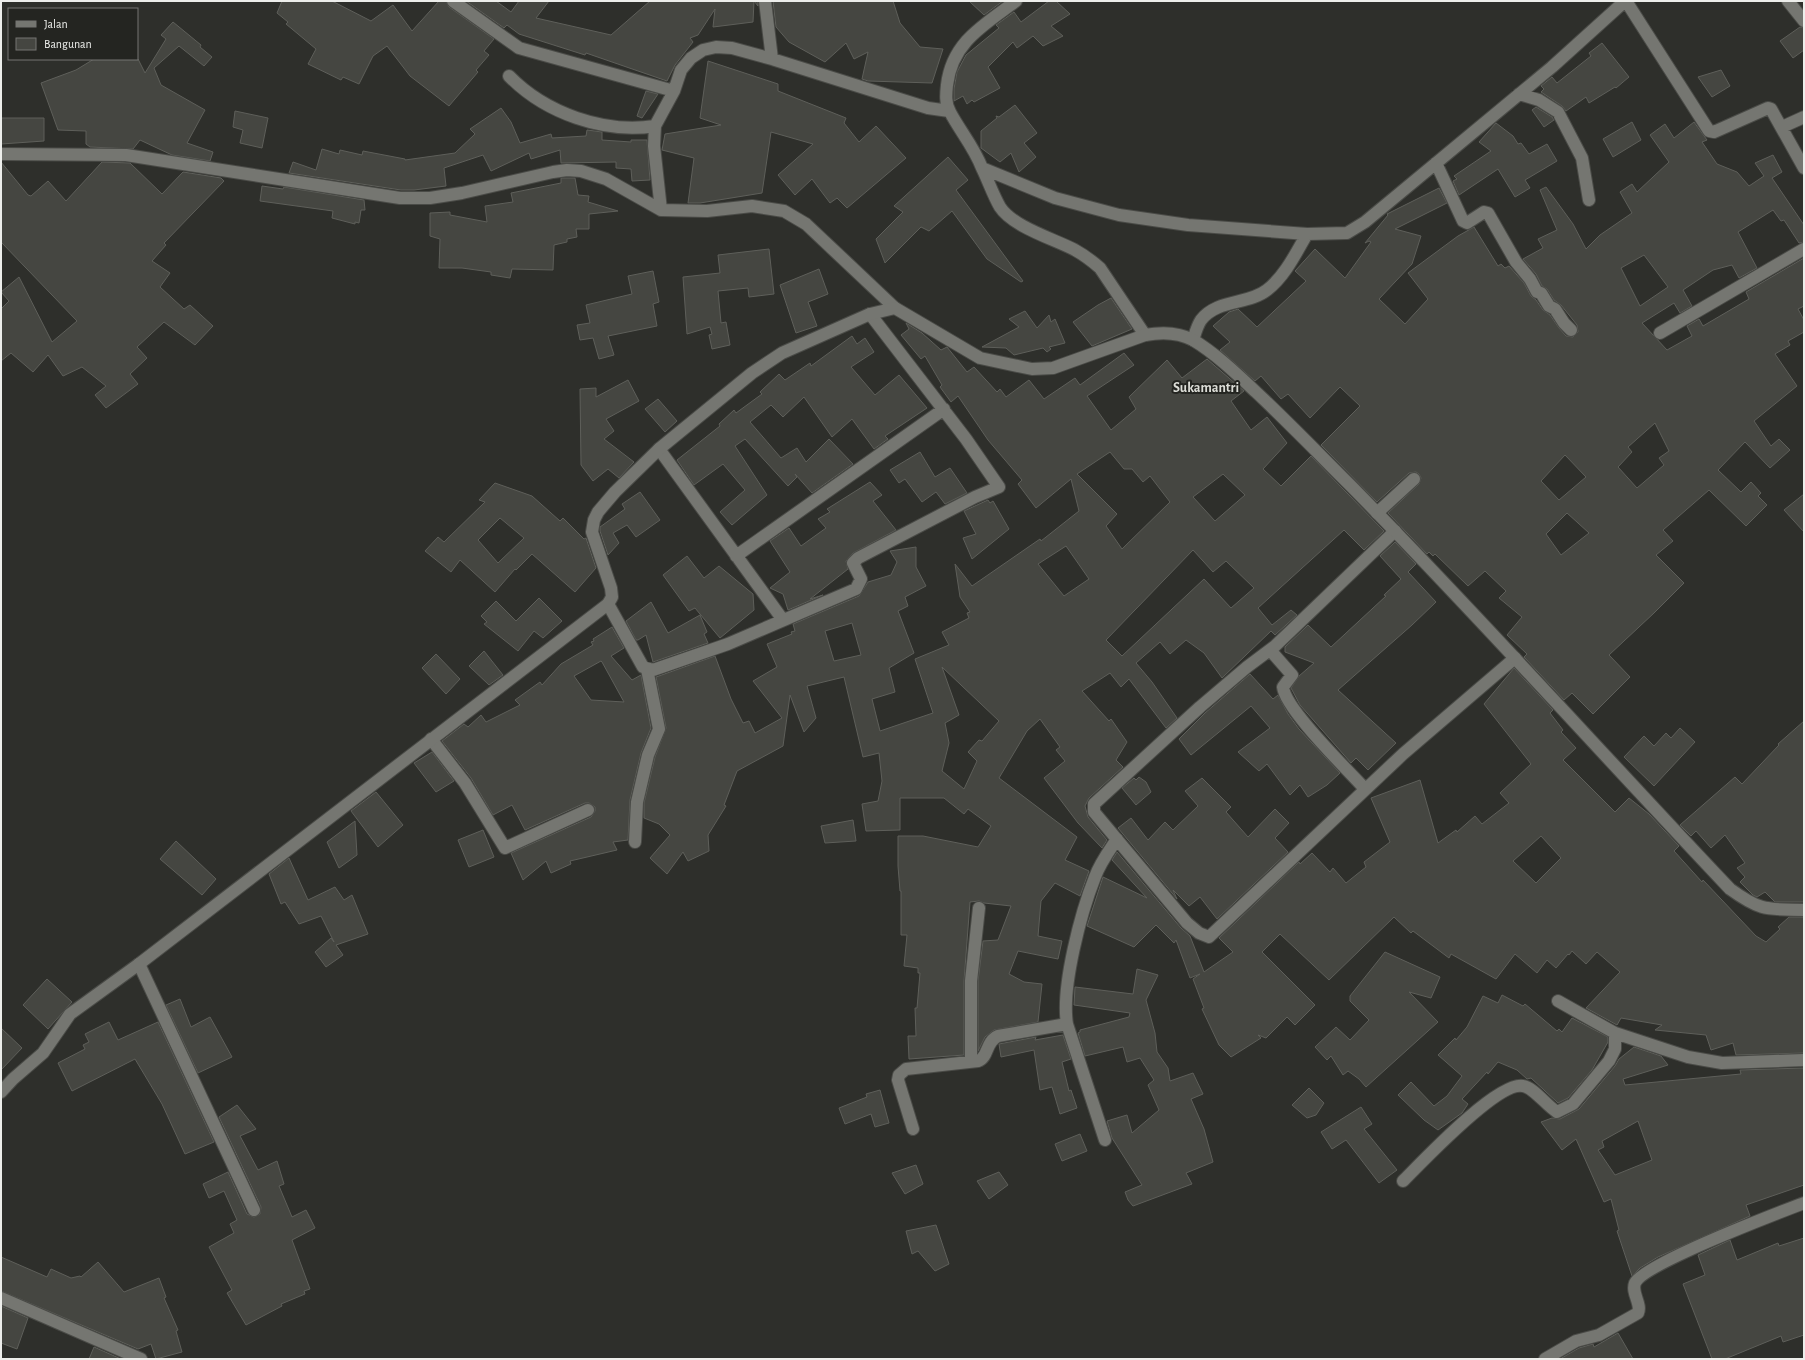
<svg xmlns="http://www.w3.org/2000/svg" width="1805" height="1360" viewBox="0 0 1805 1360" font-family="'Alegreya Sans',sans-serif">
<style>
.building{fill:#454641;stroke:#5e5f5a;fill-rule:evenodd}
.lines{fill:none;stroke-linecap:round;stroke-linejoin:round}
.street-casing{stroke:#4a4b47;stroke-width:14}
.secondary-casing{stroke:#4a4b47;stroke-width:14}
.street{stroke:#757671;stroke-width:12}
.secondary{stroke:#757671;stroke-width:12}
.labels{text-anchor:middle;stroke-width:4;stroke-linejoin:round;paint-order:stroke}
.quarter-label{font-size:14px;font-weight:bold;fill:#dcddd7;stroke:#242521}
</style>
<rect width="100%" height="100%" fill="#2e2f2b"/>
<path class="building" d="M282 1H332L371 21 393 5 412 31 439 1H446L449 7 494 39 484 51 489 55 476 70 478 72 449 106 410 76 387 46 373 56 359 84 343 77 341 80 308 64 316 49 286 24 288 22 277 13Z
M466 1H496L511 12 519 1H549L536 18 611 35 650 1H758V6L754 1 753 22 713 27 715 9 698 35 690 38 693 42 675 65 667 81 586 53 585 55 519 34 507 25 504 28Z
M773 1H893L900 23 920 47 943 49 932 83 868 81 862 79 868 52 854 59 846 43 825 62 789 42 776 27Z
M969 1H1003L984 15Z
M1049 1H1056L1070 14 1051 26 1063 36 1043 46 1033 36 1017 48 1013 42 988 67 1000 88 974 102 972 100 967 104 963 96 954 101V89L957 72 966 55 999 28 996 25 1014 12 1021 22Z
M173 22 201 45 200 47 212 57 204 66 179 46 154 68 161 85 205 110 187 143 213 152 210 161 172 155 140 140 133 149 90 147 86 144V131L58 130 41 83 76 70 94 59H138L145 73 166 39 161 35Z
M1800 27 1804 28V50L1793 58 1780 41Z
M1602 43 1629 77 1616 88 1615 87 1589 103 1586 97 1566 111 1562 106 1541 92 1544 89 1541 86 1552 77 1557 83 1591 56 1589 53Z
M708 61 778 84V91L846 118 844 123 859 142 876 126 906 158 847 208 837 198 830 203 812 179 795 195 778 175 813 144 771 132 762 193 700 203H688L694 158 662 150 665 134 721 125 700 118Z
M1721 70 1730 86 1712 97 1698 77Z
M646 91 658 94 642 118 637 116Z
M1015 105 1037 133 1024 143 1036 157 1019 172 1011 153 1000 162 981 148V131L997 118 996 116 999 117Z
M1536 107 1552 117 1554 120 1544 127 1532 110Z
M501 108 511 122 520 143 551 134 552 138 586 136 587 130 602 132V140L631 142V140H647L650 180 632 181 631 169 616 168V162L561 163 560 150 531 159 529 153 491 171 483 155 444 168 446 186 414 190H401L289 173 293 162 316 170 322 149 339 154 340 150 362 155 363 151 405 159V160L455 153 475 134 470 129Z
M235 111 268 118 262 148 240 143 243 130 233 127Z
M1 118H44V141L1 144Z
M1632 122 1641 140 1613 157 1603 139Z
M1694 122 1707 140 1702 142 1717 164 1737 172 1749 186 1764 176 1755 163 1773 155 1782 172 1772 178 1804 225V242L1799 243 1784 220 1781 221 1773 210 1738 232 1757 268 1739 278 1732 265 1713 270 1683 290 1692 306 1680 313 1674 303 1642 323 1667 350 1692 336 1687 326 1699 319 1703 326 1749 299 1746 292 1804 258V306L1798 309 1804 320V332L1788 341 1790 345 1775 354 1797 386 1754 421 1771 446 1779 439 1790 450 1770 468 1745 442 1718 470 1741 492 1751 482 1761 493 1758 496 1767 505 1746 526 1709 490 1663 530 1673 541 1656 555 1684 583 1654 613 1609 655 1630 677 1593 714 1572 693 1564 700 1524 657 1527 654 1507 635 1522 617 1499 598 1506 591 1485 571 1468 586 1435 554 1433 556 1429 552 1427 554 1388 513 1419 484 1421 478 1419 474 1416 472 1409 473 1377 502 1321 445 1360 406 1340 387 1310 418 1288 394 1281 399 1261 376 1255 381 1220 350 1230 342 1213 326 1229 312 1238 309 1257 327 1306 281 1295 271 1315 249 1345 278 1371 242 1369 241 1365 243 1388 215 1387 214 1439 188 1447 203 1395 229 1421 236 1412 264 1379 299 1405 324 1428 299 1408 273 1458 236 1474 227 1498 266 1501 264 1505 268 1509 266 1524 283 1531 296 1536 300 1543 310 1550 315 1559 328 1566 336 1573 337 1578 332 1577 325 1561 305 1554 300 1547 289 1542 286 1536 274 1523 259 1543 248 1538 239 1557 230 1540 190 1546 187 1573 224 1586 249 1600 235 1632 213 1620 192 1632 184 1637 192 1669 162 1650 135 1665 124 1674 138ZM1644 255 1668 287 1640 306 1621 268ZM1655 423 1669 451 1659 458 1664 465 1637 488 1618 467 1632 452 1628 447ZM1565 455 1586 477 1559 500 1541 481ZM1567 513 1589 533 1561 555 1546 534Z
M1496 123 1513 136 1518 144 1521 143 1529 154 1547 144 1557 161 1525 180 1530 188 1515 197 1498 169 1459 195 1453 181 1457 179 1454 176 1491 151 1479 142Z
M948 157 968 180 956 190 1023 281 1021 282 987 259 952 211 929 231 921 227 885 263 876 239 903 212 894 206Z
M1 162 28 195 31 196 48 181 66 201 102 162 130 163 162 194 183 172 221 178 224 181 164 243 166 245 152 261 170 273 160 287 184 309 190 305 213 326 195 345 164 322 137 347 147 358 130 374 138 384 106 408 95 395 106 386 82 367 63 376 48 355 33 372 11 353 1 361V309L9 301 1 292 19 277 52 342 77 321 1 242Z
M561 178H575L578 195 589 196 588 202 618 211 589 214V229H576L577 237 567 239V242L554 245 553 270 512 269 510 278 491 275V272L462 268H439L440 239 430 236V213L450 212V215L487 222 485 206 513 202 511 193 561 183Z
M262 186 283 189 284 187 364 200 365 210H361L359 223 355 222V224L332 218 333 211 260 201Z
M769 249 774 294 749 297 748 288 718 291 721 323 726 322 730 345 712 349 709 335 712 334 710 327 687 334 683 277 720 273 718 255Z
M819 269 828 294 808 302 817 326 796 333 780 285Z
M653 271 659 302 653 304 657 326 608 336 614 355 599 359 593 338 580 340 577 325 590 323 586 305 632 294 628 276Z
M1111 298 1132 329 1092 346 1073 322 1098 305Z
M1025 311 1037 328 1049 315 1051 322 1055 319 1065 343 1049 347 1051 349 1047 352 1043 348 1014 355 1006 348 982 347 1019 327 1009 319Z
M906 323 922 333 941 350 947 347 967 372 974 367 997 392 1000 389 1006 397 1029 380 1044 399 1075 378 1080 385 1124 353 1134 365 1087 396 1111 430 1136 409 1129 397 1167 360 1182 378 1207 359 1244 391 1231 401 1251 430 1267 417 1287 443 1263 469 1281 486 1311 456 1384 531 1364 550 1344 530 1258 608 1272 625 1291 610 1297 615 1275 635 1271 631 1222 678 1204 653 1186 640 1170 654 1160 642 1136 663 1152 682 1177 718 1166 728 1129 679 1121 687 1110 673 1082 691 1109 721 1111 719 1127 742 1116 760 1123 767 1089 798 1085 806 1088 817 1107 840 1102 848 1078 823 1044 778 1065 761 1056 750 1060 747 1040 719 1027 731 999 778 1077 837 1065 860 1089 871 1080 896 1055 883 1041 901 1038 936 1062 941 1058 959 1018 951 1009 974 1024 982 1042 984 1038 1022 994 1030 985 1037 978 1051V981L983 941 998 940 1011 906 984 903 979 901 970 902 964 981V1055L909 1059 908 1036H916L915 1008H917L920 973H918V968L904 966 907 935H901V891H900L898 866V836H923L978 847 991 826 968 809 964 814 944 798H900V830L866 831 862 804 878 801 882 781 879 753 863 757 844 677 807 686 816 718 804 732 790 695 783 746 737 771 724 805 726 806 708 835 709 851 688 861 683 852 667 874 650 858 670 835 659 824 644 818V803L655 757 666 728 656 677 715 656 731 699 743 723 749 721 755 733 782 718 753 681 777 667 767 644 792 634 791 632 795 631 793 624 859 596 868 582 891 575 897 562 890 551 916 547V567L926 586 905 597 908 606 898 611 914 653 889 668 895 692 872 699 880 731 933 713 915 659 949 645 942 632 969 618 967 613 970 612 960 597 955 564 972 586 1040 539 1041 541 1079 511 1071 479 1036 508 1018 484 1022 480 988 440 958 396 951 402 940 387 942 385 925 356 921 359 901 335 909 329ZM1110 452 1124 469H1132L1143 482 1150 476 1170 502 1122 549 1106 526 1117 514 1077 474ZM1223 474 1245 495 1215 521 1193 497ZM1066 546 1089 579 1064 596 1038 564ZM1193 550 1213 572 1226 561 1254 588 1231 608 1204 579 1122 656 1106 640ZM852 623 861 655 834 661 825 631ZM942 667 999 721 982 741 979 740 968 752 977 761 964 789 942 771 949 743 945 723 959 715Z
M852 336 857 344 865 338 874 352 851 367 875 395 899 375 927 408 885 436 888 439 874 449 852 419 832 437 804 397 783 417 771 405 750 422 781 458 797 448 806 462 829 439 853 464 812 493 795 474 797 477 788 486 745 439 735 446 767 495 732 525 720 512 745 490 723 464 694 485 677 460 720 426 719 424 734 410 736 413 762 394 760 392 779 374 785 380 810 363 811 366Z
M628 380 639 401 606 419 614 431 604 439 634 462 619 478 608 469 593 481 581 465 580 389 596 388V397Z
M658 399 677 421 665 432 645 409Z
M920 452 935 477 950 468 967 493 945 504 936 492 922 502 905 479 899 483 890 470Z
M870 482 882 495 873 501 896 530 853 553 846 561 848 569 810 599 823 595 788 610 783 594 770 588 790 572 770 541 789 528 801 546 826 528 818 519 830 512 827 509Z
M495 483 532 496 560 521 563 518 584 539 586 538 596 568 575 592 532 554 516 570 515 569 495 592 460 560 451 572 425 551 438 537 444 542 485 502 479 500ZM500 518 524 538 498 563 478 540Z
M640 492 660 520 636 537 627 525 613 533 619 543 608 555 600 531V527L625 509 622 504Z
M1804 494V532L1784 510Z
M988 500 990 503 993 501 1009 529 972 559 963 538 976 534 964 511Z
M1395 542 1416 564 1408 572 1436 602 1412 625 1338 690 1396 743 1368 770 1356 758 1351 763 1300 705 1291 688 1299 676 1314 663 1285 652V647L1308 625 1331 647 1386 596 1384 595 1401 579 1380 556Z
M687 556 704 578 719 566 753 594 754 610 720 638 695 608 689 611 663 575Z
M539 598 562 621 543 638 534 631 518 651 484 624 487 622 481 616 496 601 516 621Z
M651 602 668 633 700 615 707 632 704 634 708 643 653 662 646 635 638 640H636L626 621Z
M612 627 624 648 611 656 632 680 641 675 651 728 641 753 630 800 628 840 613 842 617 850 570 861 571 864 551 873 546 861 523 880 511 853 591 817 595 811V807L589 803H585L525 830 512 805 493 815 471 778 442 741 464 724 468 727 481 715 486 722 520 705 515 700 540 682 542 685 561 664 593 645 591 642 594 641 593 639ZM601 661 602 662 624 702 591 700 574 676Z
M484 651 503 675 489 685 469 666Z
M436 654 460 679 446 694 422 668Z
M1514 668 1553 710 1550 713 1563 730 1561 732 1576 748 1563 760 1615 812 1629 798 1649 814 1679 846 1674 851 1702 882 1703 880 1756 936 1766 942 1780 929 1778 927 1789 917H1804V1053L1736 1055 1733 1043 1711 1050 1706 1035 1655 1030 1662 1025 1621 1018 1617 1025 1586 1008 1620 972 1597 952 1586 964 1572 951 1569 955 1568 954 1556 968 1547 960 1537 973 1515 954 1496 979 1451 954 1449 958 1413 931 1411 933 1394 917 1329 980 1280 934 1262 952 1315 1005 1295 1025 1287 1017 1266 1038 1258 1035 1261 1038 1231 1057 1219 1045 1202 1009 1204 1008 1193 979 1200 974 1190 978 1176 940 1174 943 1156 925 1134 947 1087 926 1103 877 1147 898 1112 860 1117 852 1181 928 1190 936 1204 972 1233 952 1219 938 1299 862 1300 864 1312 853 1330 872 1333 868 1346 883 1366 867 1364 862 1390 842 1371 798 1420 780 1438 843 1456 830 1457 832 1475 816 1482 824 1509 803 1500 793 1531 764 1484 704ZM1541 836 1561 858 1536 883 1513 861Z
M1250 674 1273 699 1278 695 1288 714 1299 729 1340 773 1327 785 1308 797 1300 785 1290 795 1267 764 1259 771 1238 752 1270 728 1251 706 1191 755 1179 739 1205 713Z
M1804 721V902H1775L1765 892 1757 897 1753 895 1740 882 1745 877 1737 868 1745 863 1725 835 1711 848 1696 831 1691 836 1680 825 1735 777 1742 784 1779 745 1778 744Z
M1680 728 1695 742 1654 786 1624 757 1644 736 1654 746 1666 733 1671 738Z
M432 752 454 781 436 792 414 763Z
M1139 777 1146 782 1151 792 1136 805 1122 788 1134 778 1136 780Z
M1202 778 1231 807 1226 812 1248 837 1275 809 1289 823 1275 838 1288 852 1217 919 1200 897 1189 906 1173 890 1177 899 1118 828 1131 818 1148 840 1165 822 1173 830 1198 806 1185 791Z
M376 792 403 825 378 847 351 811Z
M853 820 856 841 825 843 821 826Z
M355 821 357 855 339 868 327 842Z
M483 830 494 857 469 867 458 840Z
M176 841 216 879 202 895 160 859Z
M289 858 308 900 335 887 344 900 352 895 368 934 336 945 343 955 326 967 315 952 331 938 334 942 321 916 299 924 285 902 281 904 269 874Z
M1385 952 1440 977 1431 998 1409 992 1438 1022 1366 1087 1359 1079 1348 1071 1343 1075 1331 1056 1327 1060 1315 1047 1336 1027 1350 1040 1369 1020 1350 1001V996Z
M1137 969 1158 975 1146 1000 1155 1033 1157 1052 1168 1068 1170 1081 1193 1073 1203 1094 1191 1099 1204 1129 1213 1162 1186 1173 1192 1184 1133 1206 1128 1200 1125 1192 1142 1185 1112 1138 1107 1121 1127 1115 1132 1133 1159 1110 1148 1085 1154 1080 1140 1058 1127 1062 1123 1047 1085 1056 1078 1033 1080 1032V1030L1129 1017 1130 1013 1074 1005 1075 987 1133 994Z
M47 979 72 1002 48 1029 23 1005Z
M1502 995 1523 1006 1525 1004 1557 1031 1559 1029 1562 1032 1572 1018 1608 1037V1042L1592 1070 1568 1098 1558 1103 1531 1078 1527 1079 1517 1070 1498 1062 1488 1074 1487 1072 1462 1099 1468 1104 1462 1113 1438 1130 1424 1120 1398 1095 1411 1082 1434 1106 1447 1096 1462 1076 1438 1055 1455 1038 1456 1040 1467 1027 1483 996 1498 1003Z
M180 999 191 1027 210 1017 232 1057 198 1073 166 1005Z
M109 1022 118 1040 158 1022 214 1142 185 1154 162 1104 135 1059 72 1091 58 1063 85 1049 83 1045 89 1042 85 1034Z
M1 1028 22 1048 1 1070Z
M1063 1035 1071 1059 1062 1062 1069 1091 1071 1090 1077 1108 1060 1114 1052 1087 1040 1090 1034 1050 1001 1057 999 1044 1036 1037 1035 1040Z
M1634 1047 1661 1056 1668 1065 1623 1079 1625 1085 1741 1074 1740 1070 1804 1068V1185L1746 1205 1750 1216 1658 1257 1640 1268 1632 1276 1617 1231 1619 1230 1611 1199 1604 1202 1576 1139 1562 1150 1541 1122 1552 1118 1560 1119 1579 1109 1615 1066 1619 1059ZM1638 1121 1652 1160 1615 1175 1598 1150 1604 1147 1602 1141Z
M1309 1088 1324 1103 1316 1115 1307 1118 1292 1105Z
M880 1090 889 1123 875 1127 871 1114 845 1124 839 1108 867 1097 866 1094Z
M237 1105 256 1129 240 1136 258 1170 277 1161 284 1184 279 1186 292 1217 306 1210 315 1228 292 1240 310 1289 304 1291 305 1294 281 1304 282 1306 246 1325 227 1293 232 1290 209 1247 234 1233 230 1224 237 1220 224 1191 209 1198 203 1184 228 1172 247 1214 254 1217 260 1214 261 1207 219 1117Z
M1361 1107 1372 1124 1364 1129 1397 1170 1379 1183 1346 1140 1332 1149 1321 1132Z
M1080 1134 1087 1151 1062 1161 1055 1144Z
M916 1165 923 1184 905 1194 892 1173Z
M999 1172 1008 1185 989 1199 977 1181Z
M936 1225 949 1264 935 1271 918 1251 912 1254 906 1231Z
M1804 1238V1335L1783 1342 1781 1336 1725 1359H1712L1683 1284 1705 1275 1698 1255 1730 1240 1737 1260 1778 1243 1779 1246Z
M1 1257 47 1277 51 1269 71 1278 80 1276 81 1277 98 1262 124 1292 159 1278 166 1297 164 1298 178 1330 176 1331 182 1352 156 1359 151 1344 138 1349 1 1291Z
M1 1306 28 1318 17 1349 1 1343Z
M1618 1333 1633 1359H1560L1579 1348 1593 1344 1594 1347Z
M94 1347 121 1359H89Z"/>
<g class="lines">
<g class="street-casing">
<path id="street" d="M453 1 519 48 674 91
M765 1 772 59
M1016 1C984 25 952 42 947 85 946 94 945 103 950 112 960 131 974 147 982 168L1055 198 1119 215 1188 225 1307 234 1347 233 1365 222 1552 67 1625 1
M1626 1 1709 131 1714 132 1768 108 1771 109 1804 168
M1788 1 1804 21
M509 76C545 113 604 134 655 126
M1519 94 1539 100 1558 112 1582 158 1589 200
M1782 127 1804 117
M1 154 126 155 400 198H430L462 193 553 172 567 170 581 171 606 179 661 210 707 211 752 206 784 211 806 224 895 308
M1436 163 1463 221 1467 223 1484 212 1488 213 1516 262 1530 279 1537 292 1541 293 1549 306 1555 309 1564 323 1571 330
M982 168C988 180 993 195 1000 207 1013 227 1054 239 1075 250 1084 255 1092 261 1100 268L1145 335
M661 210 654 146 655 126 674 91 681 70 691 58 703 50 716 47 732 48 772 59 928 108 949 111
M1660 333 1804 249
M1193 340C1195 334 1197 326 1201 320 1217 299 1248 305 1267 290 1285 276 1296 253 1307 234
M659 449 783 620
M1377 513 1414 479
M1395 531 1275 646 1247 667 1200 707 1094 804V812L1187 923 1199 933 1209 937 1403 754 1515 658
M736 556 944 409
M608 604 643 667 653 670 728 644 856 589 861 579 853 563 858 558 975 497 999 487 966 439 870 314
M1270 650 1292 675 1283 687C1285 709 1348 770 1365 789
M431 739 465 783 505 848 588 810
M635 842 637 802 648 755 659 729 647 669
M139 964 254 1210
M1558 1001 1615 1033 1688 1057 1722 1063 1804 1060
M971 1062V981L979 908
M913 1129 898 1080 899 1075 906 1069 978 1061C989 1057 985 1042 998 1036L1067 1024
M1105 1140 1067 1024C1061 987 1081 912 1095 877 1100 863 1109 851 1117 839
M1403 1181C1423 1161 1498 1081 1523 1086 1533 1087 1547 1106 1557 1112L1573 1104 1609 1061 1615 1049V1033
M1 1298 141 1359
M1545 1359 1576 1341 1599 1335 1638 1313C1642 1304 1631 1293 1635 1283 1643 1264 1778 1213 1804 1203"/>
</g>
<g class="secondary-casing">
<path id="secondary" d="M1 1092 13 1079 43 1053 70 1014 139 964 608 604 612 597 611 588 592 532 594 520 598 512 615 492 659 449 752 373 782 353 870 314 895 308 980 358 1032 369 1053 368 1145 335C1161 332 1178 332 1193 340 1215 353 1238 375 1256 392 1288 422 1319 454 1350 485 1480 617 1603 755 1730 889 1762 912 1767 909 1804 910"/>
</g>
<use href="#street" class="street"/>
<use href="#secondary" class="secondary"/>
</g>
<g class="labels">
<g class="quarter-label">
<text x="1206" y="392">Sukamantri</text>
</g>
</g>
<rect width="1805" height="1360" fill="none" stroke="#edeeeb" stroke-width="4"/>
<rect x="8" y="8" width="130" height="52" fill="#242521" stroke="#747572"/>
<rect x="16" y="21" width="20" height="6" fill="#757671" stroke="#747572"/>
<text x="44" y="28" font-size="12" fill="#edeeeb">Jalan</text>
<rect x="16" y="38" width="20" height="12" fill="#454641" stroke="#747572"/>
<text x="44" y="48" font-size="12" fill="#edeeeb">Bangunan</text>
</svg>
